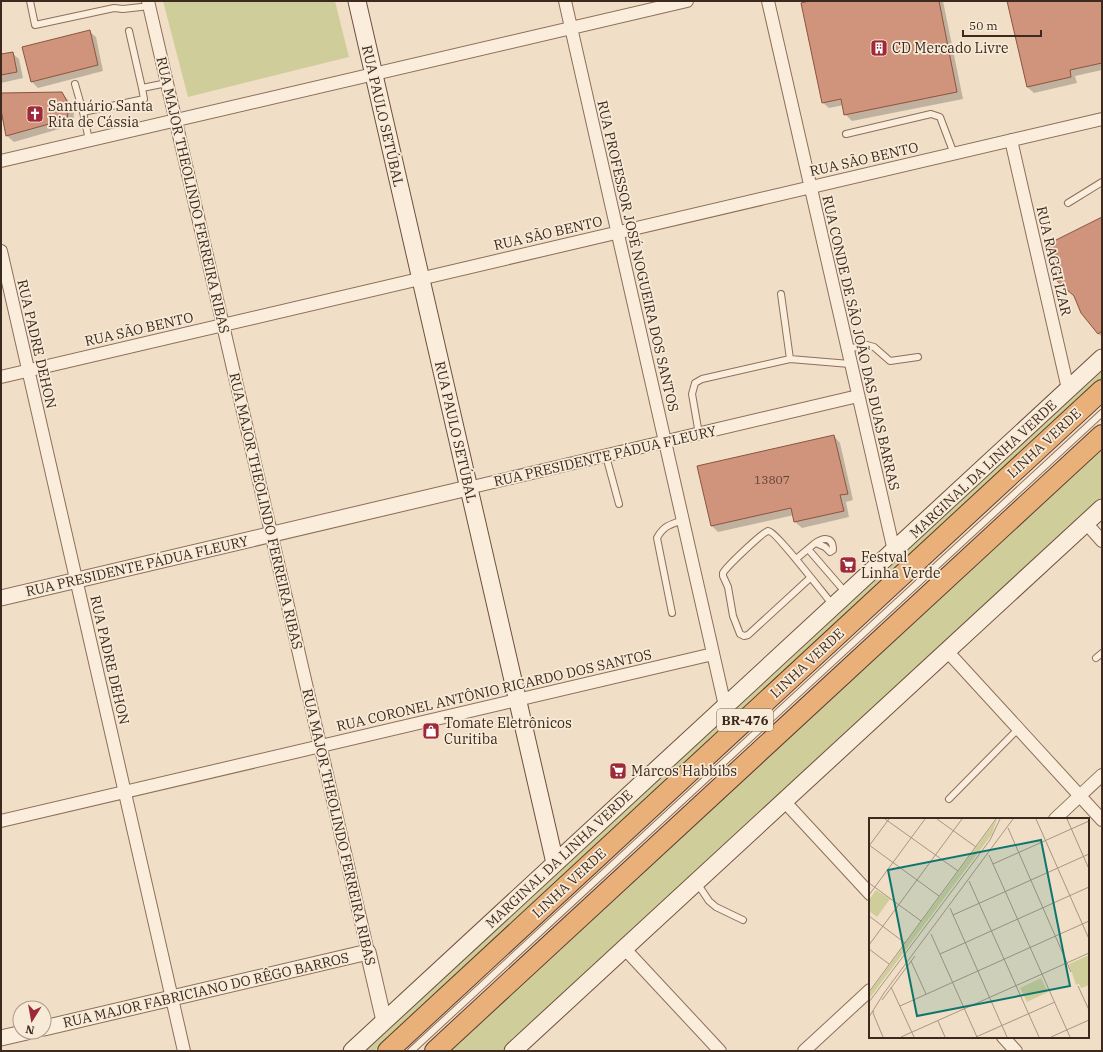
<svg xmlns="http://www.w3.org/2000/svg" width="1103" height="1052" viewBox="0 0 1103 1052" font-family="'IBM Plex Serif',serif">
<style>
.green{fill:#cfce9a}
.shadow{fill:#0003}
.building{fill:#d0937b;stroke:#8d5440}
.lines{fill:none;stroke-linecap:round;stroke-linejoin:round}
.service-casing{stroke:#8d6f5b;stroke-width:8}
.minor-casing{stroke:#8d6f5b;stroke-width:14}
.tertiary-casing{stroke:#8d6f5b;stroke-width:17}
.secondary-casing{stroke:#6f503e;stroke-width:19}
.trunk-casing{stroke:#5b3e2f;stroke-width:22}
.service{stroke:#faeddb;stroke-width:6}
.minor{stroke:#faeddb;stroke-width:12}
.tertiary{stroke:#faeddb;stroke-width:15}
.secondary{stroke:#faeddb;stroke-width:17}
.trunk{stroke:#eab07a;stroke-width:20}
.labels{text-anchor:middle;stroke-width:3.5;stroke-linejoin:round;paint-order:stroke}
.number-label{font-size:12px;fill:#624436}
.shield{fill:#f7ead7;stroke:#756456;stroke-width:1}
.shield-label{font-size:13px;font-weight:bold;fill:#3d2a1f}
.poi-label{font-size:14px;fill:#3d2a1f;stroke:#f7ead7;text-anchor:start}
.street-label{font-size:14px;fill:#3d2a1f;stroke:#f7ead7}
.inset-road{fill:none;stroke:#a89684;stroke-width:1}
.view{fill:#0f766e;fill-opacity:0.15;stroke:#0f766e;stroke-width:2}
.inset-edge{fill:none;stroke:#3d2a1f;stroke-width:2}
</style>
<rect width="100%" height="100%" fill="#f0dec7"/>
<path class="green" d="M163 1H335L349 57 188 97Z
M1102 365V379L374 1051H360Z
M1102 446V500L510 1051H447Z"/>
<path class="shadow" d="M814 1H943L963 99 852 121 845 114 844 105 829 108 822 102Z
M1008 1H1102V70L1075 76 1077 83 1034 93 1027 87Z
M89 31 96 37 103 71 38 88 32 82 24 48Z
M12 53 19 59 23 78 1 83V55Z
M62 93 68 100 74 112 73 125 14 142 7 136 1 105V94Z
M1102 218V337L1098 333Z
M834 436 840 443 853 500 846 502 849 517 802 528 795 522 794 515 718 532 712 526 698 467Z"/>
<path class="building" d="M809 1H939L957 92 844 115 841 99 822 103 801 3Z
M1007 1H1102V63L1070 70 1071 77 1027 87Z
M90 30 98 65 31 82 22 47Z
M13 52 17 72 1 75V54Z
M62 92 69 105 67 119 6 136 1 110V93Z
M1102 217V331L1098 334 1081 313 1074 296 1056 280 1048 244Z
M834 435 848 494 840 495 844 511 794 522 791 508 711 526 697 466Z"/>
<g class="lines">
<g class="service-casing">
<path id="service" d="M30 1 35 25 114 8 123 9 150 6
M129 31 142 88 167 83
M75 84 83 112
M846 134 931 114 940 117 954 154
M89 140 83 112 144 99 142 88
M1068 203 1102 182
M781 294 790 359
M847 349 867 345 874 347 890 361 918 357
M699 434 692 394 695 383 702 379 790 359 850 364
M606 456 619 504
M808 549 846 593
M796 559 814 544C822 538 833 535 833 550L830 552 825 547 816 543
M810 578 748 635 744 636 740 634 733 616 728 587 723 576V573C727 566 763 532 768 531 775 530 825 596 833 605
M672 613 657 538C664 525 670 525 683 520
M1096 658 1102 653
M949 799 1018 729
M697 883 709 901 716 907 743 920
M411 1051 1102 413"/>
</g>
<g class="minor-casing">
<path id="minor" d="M148 1 368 952
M565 1 725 706
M768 1 894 551
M1011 140 1068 389
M1 161 687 1
M1 251 184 1051
M1 377 1102 119
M468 488 858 396
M1086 523 1102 541
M947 651 1102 820
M784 801 870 894
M1055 819 1102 775
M1 821 713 654
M624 948 720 1051
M1003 1037 1016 1051
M804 1051 870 990"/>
</g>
<g class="tertiary-casing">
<path id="tertiary" d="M1 598 468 488
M44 1028 368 952 384 1021
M1 1038 27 1032"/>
</g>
<g class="secondary-casing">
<path id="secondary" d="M357 1 555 863
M352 1051 1102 358
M513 1051 1102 508"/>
</g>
<g class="trunk-casing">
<path id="trunk" d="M388 1051 1102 390
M435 1051 1102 435"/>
</g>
<use href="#service" class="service"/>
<use href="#minor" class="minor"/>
<use href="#tertiary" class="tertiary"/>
<use href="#secondary" class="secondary"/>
<use href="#trunk" class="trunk"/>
</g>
<defs>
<g id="building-square" transform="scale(0.9)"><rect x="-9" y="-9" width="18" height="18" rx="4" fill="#9e2939" stroke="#f7ead7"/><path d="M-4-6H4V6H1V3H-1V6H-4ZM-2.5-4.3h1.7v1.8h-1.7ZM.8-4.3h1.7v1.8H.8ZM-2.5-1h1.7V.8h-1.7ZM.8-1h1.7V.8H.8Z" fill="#fff"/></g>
<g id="church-square" transform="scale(0.9)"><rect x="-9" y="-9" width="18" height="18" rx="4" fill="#9e2939" stroke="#f7ead7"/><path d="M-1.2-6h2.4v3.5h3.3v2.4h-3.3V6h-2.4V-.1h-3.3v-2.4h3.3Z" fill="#fff"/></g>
<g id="supermarket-square" transform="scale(0.9)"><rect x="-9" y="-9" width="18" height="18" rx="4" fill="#9e2939" stroke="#f7ead7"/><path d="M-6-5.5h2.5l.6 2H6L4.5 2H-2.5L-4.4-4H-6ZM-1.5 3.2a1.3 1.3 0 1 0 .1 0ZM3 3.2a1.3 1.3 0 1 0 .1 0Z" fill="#fff"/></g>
<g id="shop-square" transform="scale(0.9)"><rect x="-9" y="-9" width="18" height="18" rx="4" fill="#9e2939" stroke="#f7ead7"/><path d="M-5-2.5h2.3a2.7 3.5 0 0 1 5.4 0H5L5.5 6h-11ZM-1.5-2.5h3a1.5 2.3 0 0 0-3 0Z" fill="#fff"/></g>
</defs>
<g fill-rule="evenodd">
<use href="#building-square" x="879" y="48"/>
<use href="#church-square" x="35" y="114"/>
<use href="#supermarket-square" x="848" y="565"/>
<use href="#shop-square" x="431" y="731"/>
<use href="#supermarket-square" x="618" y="771"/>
</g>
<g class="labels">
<g class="number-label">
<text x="772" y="484">13807</text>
</g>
<rect class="shield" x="717" y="709" width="56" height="22" rx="3"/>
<g class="shield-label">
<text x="745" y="725">BR-476</text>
</g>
<g class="poi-label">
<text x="892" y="53">CD Mercado Livre</text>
<text x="48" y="111">Santuário Santa<tspan x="48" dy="16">Rita de Cássia</tspan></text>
<text x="861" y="562">Festval<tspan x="861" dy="16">Linha Verde</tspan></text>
<text x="444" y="728">Tomate Eletrônicos<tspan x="444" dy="16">Curitiba</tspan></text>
<text x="631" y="776">Marcos Habbibs</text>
</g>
<g class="street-label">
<text transform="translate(383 116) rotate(77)" y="5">RUA PAULO SETÚBAL</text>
<text transform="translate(864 159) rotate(-13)" y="5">RUA SÃO BENTO</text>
<text transform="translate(193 195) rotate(77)" y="5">RUA MAJOR THEOLINDO FERREIRA RIBAS</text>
<text transform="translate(548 233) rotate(-13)" y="5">RUA SÃO BENTO</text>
<text transform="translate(638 256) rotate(77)" y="5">RUA PROFESSOR JOSÉ NOGUEIRA DOS SANTOS</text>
<text transform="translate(1054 261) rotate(77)" y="5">RUA RAGGI IZAR</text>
<text transform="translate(139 329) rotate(-13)" y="5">RUA SÃO BENTO</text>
<text transform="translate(861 343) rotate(77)" y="5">RUA CONDE DE SÃO JOÃO DAS DUAS BARRAS</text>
<text transform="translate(37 344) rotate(77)" y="5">RUA PADRE DEHON</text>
<text transform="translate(456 432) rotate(77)" y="5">RUA PAULO SETÚBAL</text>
<text transform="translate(1044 443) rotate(-43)" y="5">LINHA VERDE</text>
<text transform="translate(605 456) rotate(-13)" y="5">RUA PRESIDENTE PÁDUA FLEURY</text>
<text transform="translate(983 469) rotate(-43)" y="5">MARGINAL DA LINHA VERDE</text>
<text transform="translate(266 511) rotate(77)" y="5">RUA MAJOR THEOLINDO FERREIRA RIBAS</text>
<text transform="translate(137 566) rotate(-13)" y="5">RUA PRESIDENTE PÁDUA FLEURY</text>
<text transform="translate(110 660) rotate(77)" y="5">RUA PADRE DEHON</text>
<text transform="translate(807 663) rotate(-43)" y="5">LINHA VERDE</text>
<text transform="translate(494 690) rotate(-13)" y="5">RUA CORONEL ANTÔNIO RICARDO DOS SANTOS</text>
<text transform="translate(339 827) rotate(77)" y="5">RUA MAJOR THEOLINDO FERREIRA RIBAS</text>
<text transform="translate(559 859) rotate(-43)" y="5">MARGINAL DA LINHA VERDE</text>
<text transform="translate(569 883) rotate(-43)" y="5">LINHA VERDE</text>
<text transform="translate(206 990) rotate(-13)" y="5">RUA MAJOR FABRICIANO DO RÊGO BARROS</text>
</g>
</g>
<g transform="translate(869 818)">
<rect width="220" height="220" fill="#f0dec7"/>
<path d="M128 1 123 16 0 181V175ZM7 72 21 81 8 99 0 93V82ZM220 137V167L212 170 210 166 207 167 200 146ZM172 160 179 174 158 184 151 170Z" fill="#cfce9a"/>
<path class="inset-road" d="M16 1 89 53M68 1 107 29M167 1 220 121M198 1 220 51M139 10 202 154M0 27 70 78M0 28 20 1M120 37 201 219M124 46 220 3M100 63 170 219M0 65 52 103M0 77 56 1M81 90 138 219M84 97 220 36M0 98 36 125M62 116 108 219M0 127 93 1M0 131 20 146M71 136 220 69M42 143 57 176M209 168 220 192M22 169 45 219M0 174 127 1M13 182 46 138M0 184 121 22 131 1M31 188 220 103M5 193 4 195 14 219M0 199 15 175 144 1M69 203 76 219M32 219 220 135M107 219 186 184M182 219 220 202"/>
<path class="view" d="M172 22 201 168 48 198 19 52Z"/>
<rect width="220" height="220" class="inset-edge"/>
</g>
<rect width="1103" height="1052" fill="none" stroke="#3d2a1f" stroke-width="4"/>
<g transform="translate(32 1020) rotate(191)"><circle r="19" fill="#f7ead7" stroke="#ad9d8d"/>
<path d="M0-3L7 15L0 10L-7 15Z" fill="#9e2939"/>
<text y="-6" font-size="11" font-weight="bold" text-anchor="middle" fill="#3d2a1f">N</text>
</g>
<path d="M963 30v6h78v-6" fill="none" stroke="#3d2a1f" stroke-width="2"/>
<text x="969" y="30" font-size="12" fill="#3d2a1f" stroke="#f7ead7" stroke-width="3" paint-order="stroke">50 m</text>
</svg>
